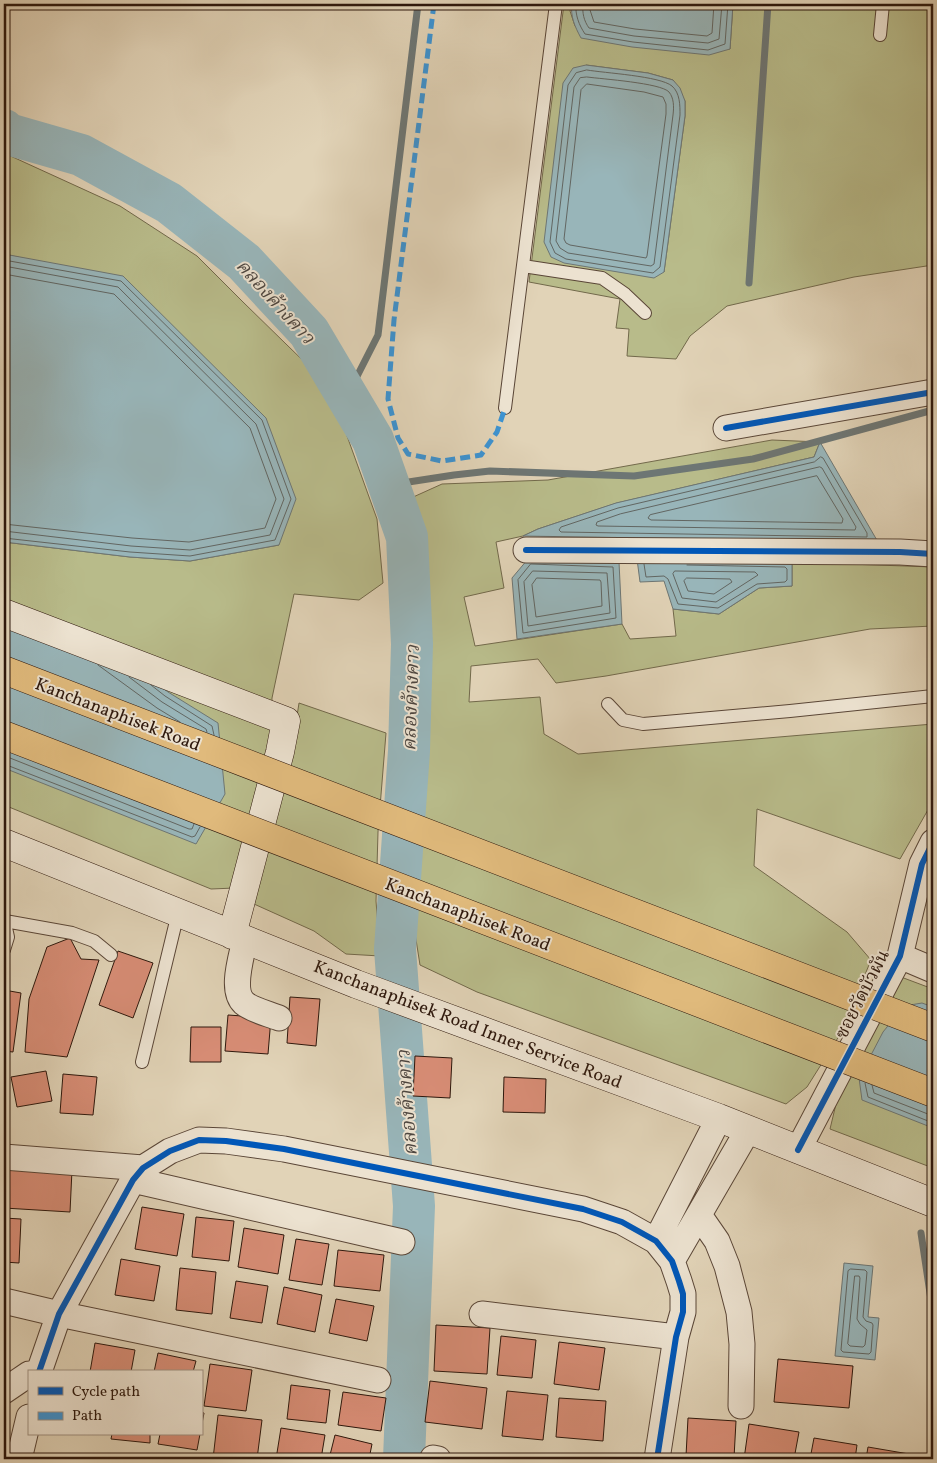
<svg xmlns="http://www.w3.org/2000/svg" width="937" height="1463" viewBox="0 0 937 1463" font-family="Vollkorn,'Noto Serif Thai',serif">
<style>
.green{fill:#b8bb8a;stroke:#72694b;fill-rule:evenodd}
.water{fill:#98b5b9;stroke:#6d7674}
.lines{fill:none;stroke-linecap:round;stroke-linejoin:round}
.shore{stroke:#626662;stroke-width:1}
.stream{stroke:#6d7674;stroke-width:7}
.river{stroke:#98b5b9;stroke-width:42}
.building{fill:#d88d76;stroke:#2d170c}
.service-casing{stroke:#5a4637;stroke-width:14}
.minor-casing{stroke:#5a4637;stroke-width:27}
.secondary-casing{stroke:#2d170c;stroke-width:29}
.service{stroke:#ece2d0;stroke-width:12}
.minor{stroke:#ece2d0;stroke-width:25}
.secondary{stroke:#ece2d0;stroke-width:28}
.motorway-bridge-casing{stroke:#2d170c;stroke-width:29;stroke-linecap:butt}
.motorway-bridge{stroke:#e0ba7c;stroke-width:28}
.quiet{stroke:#3c93d2;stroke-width:5;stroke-dasharray:10 5;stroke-linecap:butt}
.cycleway-casing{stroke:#ece2d0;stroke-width:9}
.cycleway{stroke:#0057b8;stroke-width:6}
.labels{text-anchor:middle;stroke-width:4;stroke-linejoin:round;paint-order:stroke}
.street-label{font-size:18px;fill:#2d170c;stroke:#ece2d0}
.water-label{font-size:19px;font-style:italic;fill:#4d4640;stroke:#ece2d0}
</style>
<rect width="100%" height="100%" fill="#e1d3b7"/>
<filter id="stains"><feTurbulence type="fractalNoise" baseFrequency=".004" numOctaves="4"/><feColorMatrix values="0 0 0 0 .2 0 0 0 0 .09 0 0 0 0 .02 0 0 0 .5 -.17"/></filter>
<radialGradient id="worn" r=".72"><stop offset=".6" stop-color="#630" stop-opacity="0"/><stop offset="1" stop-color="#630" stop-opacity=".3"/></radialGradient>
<path class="green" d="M564 4H572L570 11 575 26 730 49 733 4H933V265L854 277 727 306 690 336 676 359 627 356 629 329 616 328 620 299 529 282ZM586 65 648 73 673 80 685 101V116L664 272Z
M4 153 120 206 197 256 243 302 329 386 377 519 383 583 359 600 294 594 272 698 271 740 235 888 211 889 4 805V542L130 557 190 561 279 545 26 259 4 254Z
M772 440 820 442 814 457 617 503 538 529 523 536 496 542 504 588 464 597 475 646 622 624 630 639 676 636 673 609 719 614 759 588 792 586V562L933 567V626L870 629 606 676 556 683 538 659 471 666 469 702 540 697 544 734 578 754 933 724V801L900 859 757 809 754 866 847 932 871 960 841 1033 807 1087 786 1104 477 992 420 965 412 914 424 789 416 758 420 688V534L411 498 442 484 548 480Z
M299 703 386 733 378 832 376 901 380 956 346 954 314 931 254 904 292 749Z
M901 977 933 989V1168L830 1129 836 1104Z"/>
<path class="water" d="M572 4H733L730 49 709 55 632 47 581 38C575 27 570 16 572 4Z
M586 65 648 73 673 80 680 88 685 101V116L664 272 654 278 564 263 551 257 544 242 563 83 573 68Z
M4 254 123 276 266 418 296 499 279 545 190 561 130 557 4 542Z
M820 442 878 542 523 536 538 529 616 503 814 457Z
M528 559 619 562 622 624 517 639 512 578Z
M637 559 792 562V586L759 588 719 614 673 609 664 581 640 582Z
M4 618 140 671 168 692 218 723 225 794 196 844 4 768Z
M922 1003 933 1007V1128L862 1100 859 1078 883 1032 904 1006Z
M844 1263 873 1266 868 1317 879 1318 875 1360 835 1356Z"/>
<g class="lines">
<path class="shore" d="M576 4C575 15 579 25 585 34L633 42 708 50 725 44 728 4
M583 4C582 13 584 21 589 28L634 36 708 43 719 39 722 4
M590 4V10L594 22 635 29 707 36 712 33 714 4
M587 70C604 73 660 76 672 86 680 93 680 105 680 115L660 267 653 273 566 259 555 253 550 242 568 85 576 73Z
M587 77C602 79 661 83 669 92 674 98 674 107 673 115L654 264 651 266 568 253 560 248 556 241 574 87 580 78Z
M587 84 644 92 663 97 666 104V114L647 256 646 258 570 245 566 243 564 239 581 90Z
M4 260 121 281 262 420 291 499 275 540 190 556 130 552 4 538
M4 266 118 287 256 424 284 499 270 535 190 550 131 546 4 531
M4 274 114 294 250 428 276 499 265 528 189 542 132 538 4 524
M821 457 823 458 867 533V537L561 532 559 530 561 527 618 508 814 462Z
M820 467 822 468 856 527 855 530 598 526 596 525 597 522 620 514Z
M817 476 843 519 842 523 651 520 648 518 650 515Z
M531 564 613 567 616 618 523 633 518 580Z
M644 564 646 577 664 576 668 579 678 604 718 608 757 584 785 582 787 580V569L785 567 687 565
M533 571 607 573 610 613 528 626 524 582Z
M675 571 755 572 758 575 716 602 682 598 673 574Z
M537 578 600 580 601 582 602 606 536 617 532 585Z
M687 578 730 579 732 582 714 594 688 591 684 581Z
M98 665 157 708 180 722
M129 677 162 702 206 729 207 732
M151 685 165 696 212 726 214 735
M4 757 10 758 189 829H192L194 824
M4 764 192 837 195 836 200 827
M865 1083 868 1097 933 1123
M872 1085 874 1093 933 1116
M851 1269 865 1270 867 1272 863 1317 866 1321 872 1323 873 1325 871 1352 869 1354 843 1352 841 1350 848 1271Z
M855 1276H859L860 1278 857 1319 860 1324 867 1330 865 1345 863 1347 850 1346 848 1344Z"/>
<path class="stream" d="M749 283 768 4
M347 396 378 335 418 4
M389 485 454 475 490 471 634 476 753 459 933 410
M921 1233 933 1313"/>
<path class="river" d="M4 130 8 134 81 155 169 203 244 262 309 332 373 440 407 537 412 644 409 751 395 949 414 1206 404 1459"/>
</g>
<path class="building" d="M70 938 81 959 99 960 67 1057 25 1052 29 999 47 947Z
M118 951 153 963 133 1018 99 1005Z
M4 990 21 993 13 1052 4 1051Z
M290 997 320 999 316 1046 287 1043Z
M228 1015 271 1018 268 1054 225 1051Z
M191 1027H221V1062H190Z
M415 1056 452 1058 450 1098 413 1096Z
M46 1071 52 1101 17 1107 11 1077Z
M63 1074 97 1077 93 1115 60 1113Z
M504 1077 546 1079 545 1113 503 1112Z
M4 1165 72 1170 70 1212 4 1208Z
M142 1207 184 1214 177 1256 135 1249Z
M196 1217 234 1221 229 1261 192 1257Z
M4 1218 21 1219 19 1263 4 1262Z
M244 1228 284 1235 278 1274 238 1267Z
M296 1239 329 1244 322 1285 289 1280Z
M338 1250 384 1255 380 1291 334 1286Z
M121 1259 160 1266 154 1301 115 1295Z
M180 1268 216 1272 212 1314 176 1310Z
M236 1281 268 1286 262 1323 230 1318Z
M284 1287 322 1295 315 1332 277 1324Z
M336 1299 374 1306 367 1341 329 1333Z
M436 1325 490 1328 487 1374 434 1371Z
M501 1336 536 1340 532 1378 497 1375Z
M559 1342 605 1348 599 1390 554 1384Z
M95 1343 135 1350 131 1372H90Z
M158 1353 196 1361 193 1372H154Z
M778 1359 853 1366 849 1408 774 1402Z
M210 1364 252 1370 246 1411 204 1406Z
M430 1381 487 1388 482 1429 425 1422Z
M291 1385 330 1390 326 1423 287 1419Z
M507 1391 548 1395 543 1440 502 1436Z
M343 1392 386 1398 381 1431 338 1425Z
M559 1398 606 1401 603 1441 556 1437Z
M201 1412 204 1413 201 1429Z
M218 1415 262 1420 257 1459H213Z
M688 1418 736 1421 734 1458 686 1456Z
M749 1424 799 1432 794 1459H744Z
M281 1428 325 1435 321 1459H276Z
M112 1434H150V1443L111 1439Z
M160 1434H200L197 1450 158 1444Z
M335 1435 372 1444 369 1459H329Z
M814 1438 857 1445 855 1459H810Z
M868 1447 909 1454 908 1459H866Z"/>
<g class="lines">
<g class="service-casing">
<path id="service" d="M880 35 883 4
M523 266 602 278 625 294 645 313
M505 408 556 4
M608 704 623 720 643 724 790 711 933 696
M4 919 8 937 4 950
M5 921 72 933 94 941 111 955
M142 1062 178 913"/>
</g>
<g class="minor-casing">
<path id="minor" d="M726 428 933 392
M526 550 900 552 933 554
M245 939C242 956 230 990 244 1003 252 1010 269 1014 279 1018
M900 956 933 970
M798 1150 900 956 922 864 933 842
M4 1157 143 1168
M133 1180 402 1242
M699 1215 717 1241 727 1266 739 1312 742 1344 741 1406
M656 1241 719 1118
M672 1261 748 1130
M4 1301 59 1314 378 1380
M482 1314 676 1337
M39 1372 59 1314 133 1180 143 1168 170 1151 199 1140 226 1141 284 1149 583 1209 622 1222 656 1241 672 1261 679 1281 683 1294V1312L676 1337 657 1459
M4 1391 29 1374
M433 1458 438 1459
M19 1459 29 1417"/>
</g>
<g class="secondary-casing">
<path id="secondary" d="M4 613 286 721 280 752 232 935
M4 843 356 984 719 1118 933 1203"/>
</g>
<use href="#service" class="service"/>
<use href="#minor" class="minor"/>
<use href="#secondary" class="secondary"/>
<g class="motorway-bridge-casing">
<path id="motorway-bridge" d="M4 670 933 1028
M4 735 933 1093"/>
</g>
<use href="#motorway-bridge" class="motorway-bridge"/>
<path class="quiet" d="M434 4 394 320 388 399 398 438 408 454 442 461 481 455 497 432 505 408"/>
<g class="cycleway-casing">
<path id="cycleway" d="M726 428 933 392
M526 550 900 552 933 554
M798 1150 900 956 922 864 933 842
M39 1372 59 1314 133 1180 143 1168 170 1151 199 1140 226 1141 284 1149 583 1209 622 1222 656 1241 672 1261 679 1281 683 1294V1312L676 1337 657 1459"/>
</g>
<use href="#cycleway" class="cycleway"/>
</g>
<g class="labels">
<g class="street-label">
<text transform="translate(118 714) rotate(21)" y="6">Kanchanaphisek Road</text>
<text transform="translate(468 914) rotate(21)" y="6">Kanchanaphisek Road</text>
<text transform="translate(862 994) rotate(-63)" y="6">ซอยวัดบัวผัน</text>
<text transform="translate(468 1024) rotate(21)" y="6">Kanchanaphisek Road Inner Service Road</text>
</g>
<g class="water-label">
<text transform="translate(276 301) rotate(48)" y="7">คลองค้างคาว</text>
<text transform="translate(410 698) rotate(-88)" y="7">คลองค้างคาว</text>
<text transform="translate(406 1103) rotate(-94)" y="7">คลองค้างคาว</text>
</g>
</g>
<rect width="937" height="1463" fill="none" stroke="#e1d3b7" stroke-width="20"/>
<rect x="5" y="5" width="927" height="1453" fill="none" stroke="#2d170c" stroke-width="2.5"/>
<rect x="10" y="10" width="917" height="1443" fill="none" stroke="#2d170c"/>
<rect x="28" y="1370" width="175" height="65" fill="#ece2d0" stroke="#a09182"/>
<rect x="38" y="1387" width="25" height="8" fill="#0057b8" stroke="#a09182"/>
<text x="72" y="1396" font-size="15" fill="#2d170c">Cycle path</text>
<rect x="38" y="1412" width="25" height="8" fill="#3c93d2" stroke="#a09182"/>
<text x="72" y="1420" font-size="15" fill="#2d170c">Path</text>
<rect width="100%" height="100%" filter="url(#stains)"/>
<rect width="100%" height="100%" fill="url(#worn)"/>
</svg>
